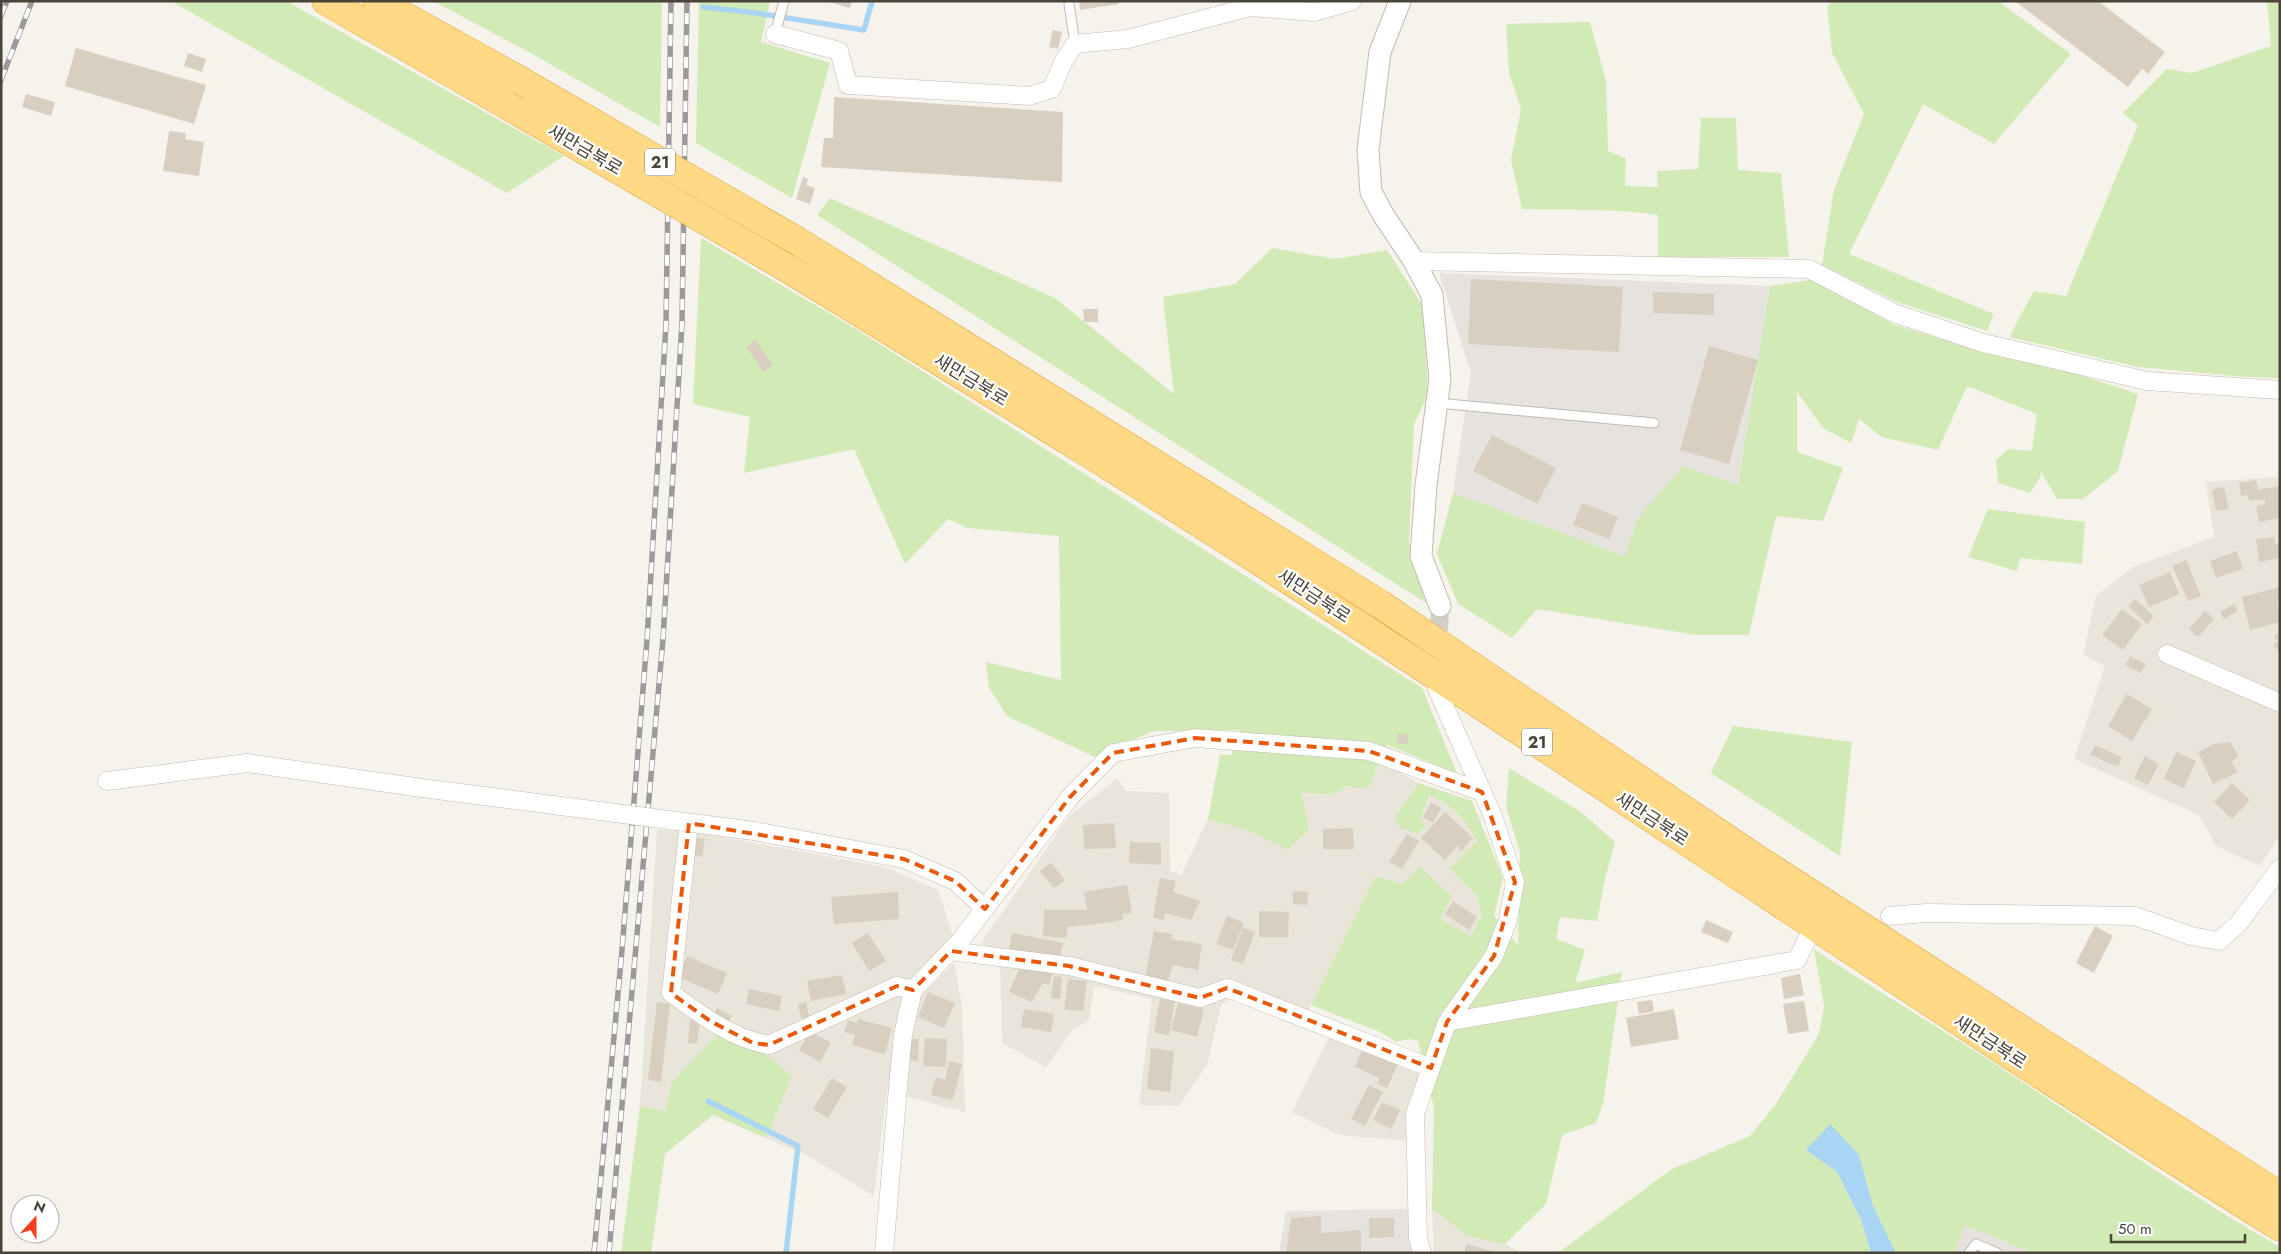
<svg xmlns="http://www.w3.org/2000/svg" width="2281" height="1254" viewBox="0 0 2281 1254" font-family="Jost,'Noto Sans KR',sans-serif">
<style>
.residential{fill:#eae5da}
.industrial{fill:#e6e2dd}
.green{fill:#d2eab5}
.water{fill:#a9d4f2}
.lines{fill:none;stroke-linecap:round;stroke-linejoin:round}
.stream{stroke:#a9d4f2;stroke-width:5.5}
.building{fill:#d8cfc1}
.minor-tunnel{stroke:#d4d0c8;stroke-width:18;stroke-dasharray:18 9;stroke-linecap:butt}
.service-casing{stroke:#c2bbae;stroke-width:11}
.minor-casing{stroke:#c2bbae;stroke-width:19}
.tertiary-casing{stroke:#c2bbae;stroke-width:23}
.trunk-casing{stroke:#e0a43c;stroke-width:29}
.service{stroke:#fff;stroke-width:9}
.minor{stroke:#fff;stroke-width:18}
.tertiary{stroke:#fff;stroke-width:21}
.trunk{stroke:#ffd985;stroke-width:28}
.rail-casing{stroke:#9a9a9a;stroke-width:5.5}
.rail{stroke:#fff;stroke-width:4;stroke-dasharray:11;stroke-linecap:butt}
.minor-bridge-casing{stroke:#c2bbae;stroke-width:19;stroke-linecap:butt}
.trunk-bridge-casing{stroke:#e0a43c;stroke-width:29;stroke-linecap:butt}
.minor-bridge{stroke:#fff;stroke-width:18}
.trunk-bridge{stroke:#ffd985;stroke-width:28}
.marked{fill:none;stroke:#e8590c;stroke-width:4;stroke-dasharray:10 6;stroke-linejoin:round}
.labels{text-anchor:middle;stroke-width:4.5;stroke-linejoin:round;paint-order:stroke}
.shield{fill:#fff;stroke:#817c74;stroke-width:1}
.shield-label{font-size:16px;font-weight:bold;fill:#4b4439}
.street-label{font-size:18px;fill:#4b4439;stroke:#fff}
</style>
<rect width="100%" height="100%" fill="#f6f3ec"/>
<path class="residential" d="M2280 477V835L2260 866 2216 846 2199 815 2074 759 2105 666 2083 654 2096 596 2133 567 2214 537 2206 482Z
M1380 762 1419 783 1394 818 1427 824 1420 820 1429 796 1438 799 1451 808 1467 822 1477 841 1450 869 1476 893 1482 914 1471 938 1440 918 1420 867 1402 884 1375 876 1301 1025 1232 998 1221 1005 1207 1065 1179 1106 1139 1105 1152 999 1094 986 1089 1021 1074 1028 1046 1067 1002 1043 1000 954 981 943 1069 816 1117 778 1126 791 1169 793 1170 871 1181 875 1208 819 1247 830 1288 850 1309 829 1301 791 1331 795 1347 786 1368 788Z
M657 830 695 832 885 867 938 890 953 936 910 980 886 1096 874 1196 812 1158 766 1138 792 1077 671 1083 666 1111 640 1106Z
M954 963 962 1006 965 1112 903 1095 915 1001Z
M1330 1035 1420 1070 1407 1141 1339 1135 1292 1112Z
M1432 1209 1468 1236 1505 1244 1523 1253H1434Z"/>
<path class="industrial" d="M1439 273 1770 286 1738 485 1637 520 1625 556 1453 493 1471 373Z
M1409 1209 1417 1253H1279L1286 1211Z
M1964 1226 2034 1253H1954Z"/>
<path class="green" d="M171 1H286L564 156 507 193Z
M433 1H662L660 127 527 51Z
M699 1H770L761 42 830 63 792 198 696 143Z
M1833 1H1998L2071 54 1994 144 1923 104 1849 254 1994 314 1987 331 1897 302 1822 265 1834 190 1864 114 1832 53 1827 6Z
M2267 1H2280V378L2245 377 2138 367 2009 337 2034 291 2066 296 2138 125 2123 113 2167 69 2192 73 2271 46Z
M1590 22 1606 81 1608 151 1626 159 1625 186 1658 187 1657 171 1698 169 1701 118H1736L1738 170 1781 173 1789 257H1658V215C1613 208 1567 211 1522 209L1511 160 1521 109 1509 73 1506 24Z
M830 198 1055 298 1174 394 1163 297 1235 284 1272 248 1335 259 1387 250 1423 306 1428 394 1414 424 1409 542 1426 603 817 215Z
M701 238 856 329 1422 688 1457 773 1387 745 1368 789 1347 786 1331 795 1301 792 1309 829 1288 850 1247 830 1208 819 1220 755H1231L1240 730 1153 731 1095 757 1007 716 989 688 986 662 1061 680 1059 536 968 528 948 519 905 564 854 449 744 473 750 417 693 404Z
M1810 280 1895 325 1990 354 2067 371 2138 394 2118 471 2083 499H2057L2040 470 2041 476 2030 493 1998 483 1996 460 2008 449 2032 451 2037 414 1967 386 1938 450 1882 437 1859 419 1851 443 1823 428 1797 392V452L1843 468 1823 521 1776 516 1749 635H1696L1537 609 1512 638 1458 604 1437 554 1453 493 1625 556 1637 520 1683 466 1738 485 1770 286Z
M1988 509 2085 522 2082 564 2020 558 2017 571 1968 557Z
M1733 726 1852 742 1840 856 1711 773Z
M1509 768 1581 812 1615 842 1605 879 1597 921 1560 917 1556 939 1585 950 1575 983 1622 972 1603 1104 1596 1123 1562 1135 1546 1204 1505 1244 1468 1236 1432 1209 1434 1107 1418 1041 1408 1039 1396 1042 1380 1032 1311 1005 1375 876 1402 884 1420 867 1452 896 1440 918 1471 937 1482 914 1476 894 1450 869 1477 841C1466 821 1452 803 1429 796L1420 820 1427 824 1418 834 1400 828 1394 818 1419 783 1472 801 1503 878 1494 916 1518 945 1520 852 1506 807Z
M1814 949C1878 992 1945 1031 2009 1073 2099 1132 2187 1194 2280 1247V1253H2034L1965 1226 1954 1253H1896L1873 1206 1859 1155 1806 1150 1837 1172 1861 1220 1871 1253H1558L1672 1169 1750 1136 1776 1104 1819 1034 1824 1006Z
M718 1034 772 1058 792 1077 766 1138 713 1115 665 1154 651 1253H621L640 1106 666 1111 671 1083Z"/>
<path class="water" d="M1830 1124 1859 1155 1873 1206 1896 1253H1871L1861 1220 1837 1172 1806 1150Z"/>
<g class="lines">
<path class="stream" d="M703 7 756 13 864 30 872 1
M708 1101 798 1146 786 1253"/>
</g>
<path class="building" d="M825 1H852L850 8Z
M1079 1H1118L1119 4 1080 10Z
M2015 1H2098L2165 52 2148 74 2142 69 2128 87Z
M1053 30 1062 32 1058 49 1049 47Z
M76 48 206 85 194 124 65 86Z
M188 53 206 59 202 72 184 66Z
M26 94 55 102 51 116 22 107Z
M834 97 1063 112 1062 182 821 167 824 138H833Z
M169 131 186 133 185 139 204 142 199 176 163 171Z
M803 177 808 179 806 185 815 188 810 204 796 199Z
M1471 279 1623 287 1619 352 1468 344Z
M1653 292 1714 294V315L1653 313Z
M1083 309H1098V322H1084Z
M755 340 773 365 764 372 746 347Z
M1709 346 1758 360 1729 464 1680 450Z
M1492 435 1556 468 1537 504 1473 471Z
M2256 480 2258 490 2280 486V518L2259 522 2256 506 2265 504V499L2250 501 2247 495 2241 496 2239 483Z
M2224 487 2229 509 2216 511 2212 490Z
M1582 503 1618 517 1609 539 1573 525Z
M2274 537 2275 544 2280 543V558L2259 562 2256 539Z
M2237 551 2243 569 2216 578 2210 561Z
M2186 560 2201 596 2188 601 2172 566Z
M2170 572 2179 594 2149 607 2139 585Z
M2280 587V602L2277 603 2280 622 2250 630 2242 597Z
M2135 599 2154 616 2147 624 2128 606Z
M2234 604 2238 611 2224 619 2220 612Z
M2122 609 2142 624 2123 650 2102 635Z
M2205 611 2214 619 2198 637 2189 629Z
M2280 632V652L2273 645 2278 641 2274 637Z
M2130 656 2146 664 2141 673 2125 665Z
M2127 694 2152 709 2132 741 2108 726Z
M1397 734H1409L1408 744 1397 743Z
M2230 742 2239 756 2231 762 2238 772 2213 784 2198 752 2214 744Z
M2095 745 2122 757 2118 767 2090 755Z
M2176 752 2196 761 2184 788 2164 779Z
M2145 756 2159 764 2148 785 2134 778Z
M2232 783 2250 800 2232 819 2214 802Z
M1431 802 1441 808 1433 823 1423 817Z
M1445 812 1473 838 1461 851 1457 846 1445 860 1421 838Z
M1114 823 1116 848 1084 849 1083 825Z
M1353 828 1354 849H1323V829Z
M1407 834 1419 841 1402 869 1389 862Z
M692 837 705 839 702 857 689 854Z
M1130 842 1161 843V865L1129 863Z
M1051 863 1065 880 1054 888 1040 871Z
M1160 878 1176 881 1173 892 1200 901 1191 920 1165 913 1164 920 1153 918Z
M1127 885 1132 913 1122 914 1123 920 1090 925 1068 927 1066 938 1043 936 1044 910H1087L1084 892Z
M1293 891 1308 892 1307 905 1293 904Z
M898 892 899 919 834 924 831 897Z
M1453 901 1477 917 1469 930 1445 914Z
M1259 911 1289 912 1288 937H1259Z
M1227 916 1244 923 1233 950 1216 944Z
M1706 920 1733 932 1728 943 1701 932Z
M2095 926 2113 936 2094 973 2076 963Z
M1243 928 1255 932 1243 964 1231 960Z
M1154 931 1172 934 1171 939 1202 944 1198 970 1172 965 1168 982 1145 978Z
M868 933 886 961 869 971 852 943Z
M1012 933 1063 943 1059 960 1009 950Z
M687 956 727 973 718 994 678 977Z
M1020 967 1053 972 1050 985 1043 983 1032 1002 1009 992Z
M1800 974 1804 995 1784 999 1781 978Z
M842 975 846 994 811 1001 807 981Z
M1054 976 1062 977 1060 999 1051 998Z
M1068 979 1087 981 1083 1011 1064 1009Z
M749 989 782 996 779 1011 746 1004Z
M928 992 955 1003 944 1028 918 1017Z
M1160 999 1175 1001 1169 1036 1154 1032Z
M1652 1000 1654 1011 1639 1014 1637 1002Z
M1804 1001 1809 1031 1788 1034 1783 1004Z
M657 1002 670 1004 661 1082 648 1080Z
M806 1002 810 1019 802 1021 798 1004Z
M1178 1003 1204 1009 1197 1037 1171 1030Z
M717 1008 732 1016 727 1024 712 1016Z
M1024 1009 1054 1014 1051 1032 1021 1027Z
M1674 1009 1679 1039 1631 1047 1626 1018Z
M858 1019 892 1028 885 1054 852 1045 855 1035 844 1032 848 1020 857 1023Z
M690 1020 700 1021 697 1044 688 1043Z
M810 1031 831 1043 820 1062 799 1050Z
M925 1038 947 1039 946 1067 923 1066Z
M909 1039H919L918 1061 909 1060Z
M1151 1048 1174 1051 1170 1092 1147 1089Z
M1363 1048 1398 1064 1387 1088 1377 1084 1379 1078 1355 1067Z
M949 1061 962 1064 953 1100 931 1095 936 1077 945 1080Z
M832 1078 847 1087 828 1118 813 1109Z
M1369 1085 1383 1092 1365 1126 1351 1119Z
M1382 1102 1400 1110 1391 1129 1373 1120Z
M1321 1216V1233L1361 1230V1253H1286L1291 1218Z
M1369 1218H1394V1237L1369 1238Z
M1466 1244 1496 1252V1253H1464Z"/>
<g class="lines">
<path class="minor-tunnel" d="M1437 685 1440 606"/>
<g class="service-casing">
<path id="service" d="M1069 4 1075 44
M775 34 784 1
M1437 403 1654 423
M1969 1253 1976 1244 1997 1253"/>
</g>
<g class="minor-casing">
<path id="minor" d="M775 34 839 51 848 85 1029 96 1052 89 1063 62 1075 44 1128 39 1250 7 1314 12 1352 1
M1414 261 1809 269 1894 313 1983 343 2147 381 2280 390
M2167 654 2280 703
M107 781 247 763 422 788
M689 823 671 993C700 1014 732 1039 769 1045L897 986 913 990
M754 831 904 859 955 881 985 909
M1890 916 1926 913 2135 916 2191 936 2219 941 2239 923 2280 868
M951 951 1069 966 1200 998 1227 988 1431 1068
M1447 1022 1797 960 1807 939
M884 1253 898 1087 903 1035 913 990 960 941 1070 797 1113 753 1195 738 1369 751 1482 792
M1422 1253 1418 1238 1415 1114 1447 1022 1494 956 1508 920 1515 882 1492 814 1437 689"/>
</g>
<g class="tertiary-casing">
<path id="tertiary" d="M1400 1 1380 52 1368 150 1371 192 1384 216 1414 261 1432 295 1440 379 1426 485 1421 556 1440 606"/>
</g>
<g class="trunk-casing">
<path id="trunk" d="M326 1 519 112
M377 1 521 81
M799 242 1380 604 1757 859 2280 1196
M787 268C982 387 1178 507 1369 632 1673 830 1972 1035 2280 1227"/>
</g>
<use href="#service" class="service"/>
<use href="#minor" class="minor"/>
<use href="#tertiary" class="tertiary"/>
<use href="#trunk" class="trunk"/>
<g class="rail-casing">
<path id="rail" d="M1 16 7 1
M1 80 32 1
M594 1253 622 950 647 640 666 324 671 1
M609 1253 663 639 682 323 687 1"/>
</g>
<use href="#rail" class="rail"/>
<g class="minor-bridge-casing">
<path id="minor-bridge" d="M422 788 754 831"/>
</g>
<g class="trunk-bridge-casing">
<path id="trunk-bridge" d="M521 81 799 242
M519 112 787 268"/>
</g>
<use href="#minor-bridge" class="minor-bridge"/>
<use href="#trunk-bridge" class="trunk-bridge"/>
</g>
<path class="marked" d="M1195 738 1369 751 1482 792 1515 882 1494 956 1447 1022 1431 1068 1227 988 1200 998 1069 966 951 951 913 990 897 986 769 1045 753 1043 710 1021 671 993 689 823 904 859 955 881 985 909 1070 797 1113 753Z"/>
<g class="labels">
<g class="shield">
<rect x="645" y="148.5" width="30" height="27" rx="4"/>
<rect x="1522" y="728.5" width="30" height="27" rx="4"/>
</g>
<g class="shield-label">
<text x="660" y="168">21</text>
<text x="1537" y="748">21</text>
</g>
<g class="street-label">
<text transform="translate(585 150) rotate(30)" y="6">새만금북로</text>
<text transform="translate(971 380) rotate(31)" y="6">새만금북로</text>
<text transform="translate(1314 596) rotate(33)" y="6">새만금북로</text>
<text transform="translate(1652 819) rotate(33)" y="6">새만금북로</text>
<text transform="translate(1990 1042) rotate(33)" y="6">새만금북로</text>
</g>
</g>
<rect width="2281" height="1254" fill="none" stroke="#4b4439" stroke-width="5"/>
<g transform="translate(35 1219) rotate(21)"><circle r="24" fill="#ffffff" stroke="#b7b4b0"/>
<path d="M0-4L9 19L0 12L-9 19Z" fill="#fc3f1d"/>
<text y="-8" font-size="14" font-weight="bold" text-anchor="middle" fill="#4b4439">N</text>
</g>
<path d="M2111 1234v8h134v-8" fill="none" stroke="#4b4439" stroke-width="2.5"/>
<text x="2118" y="1234" font-size="15" fill="#4b4439" stroke="#ffffff" stroke-width="4" paint-order="stroke">50 m</text>
</svg>
